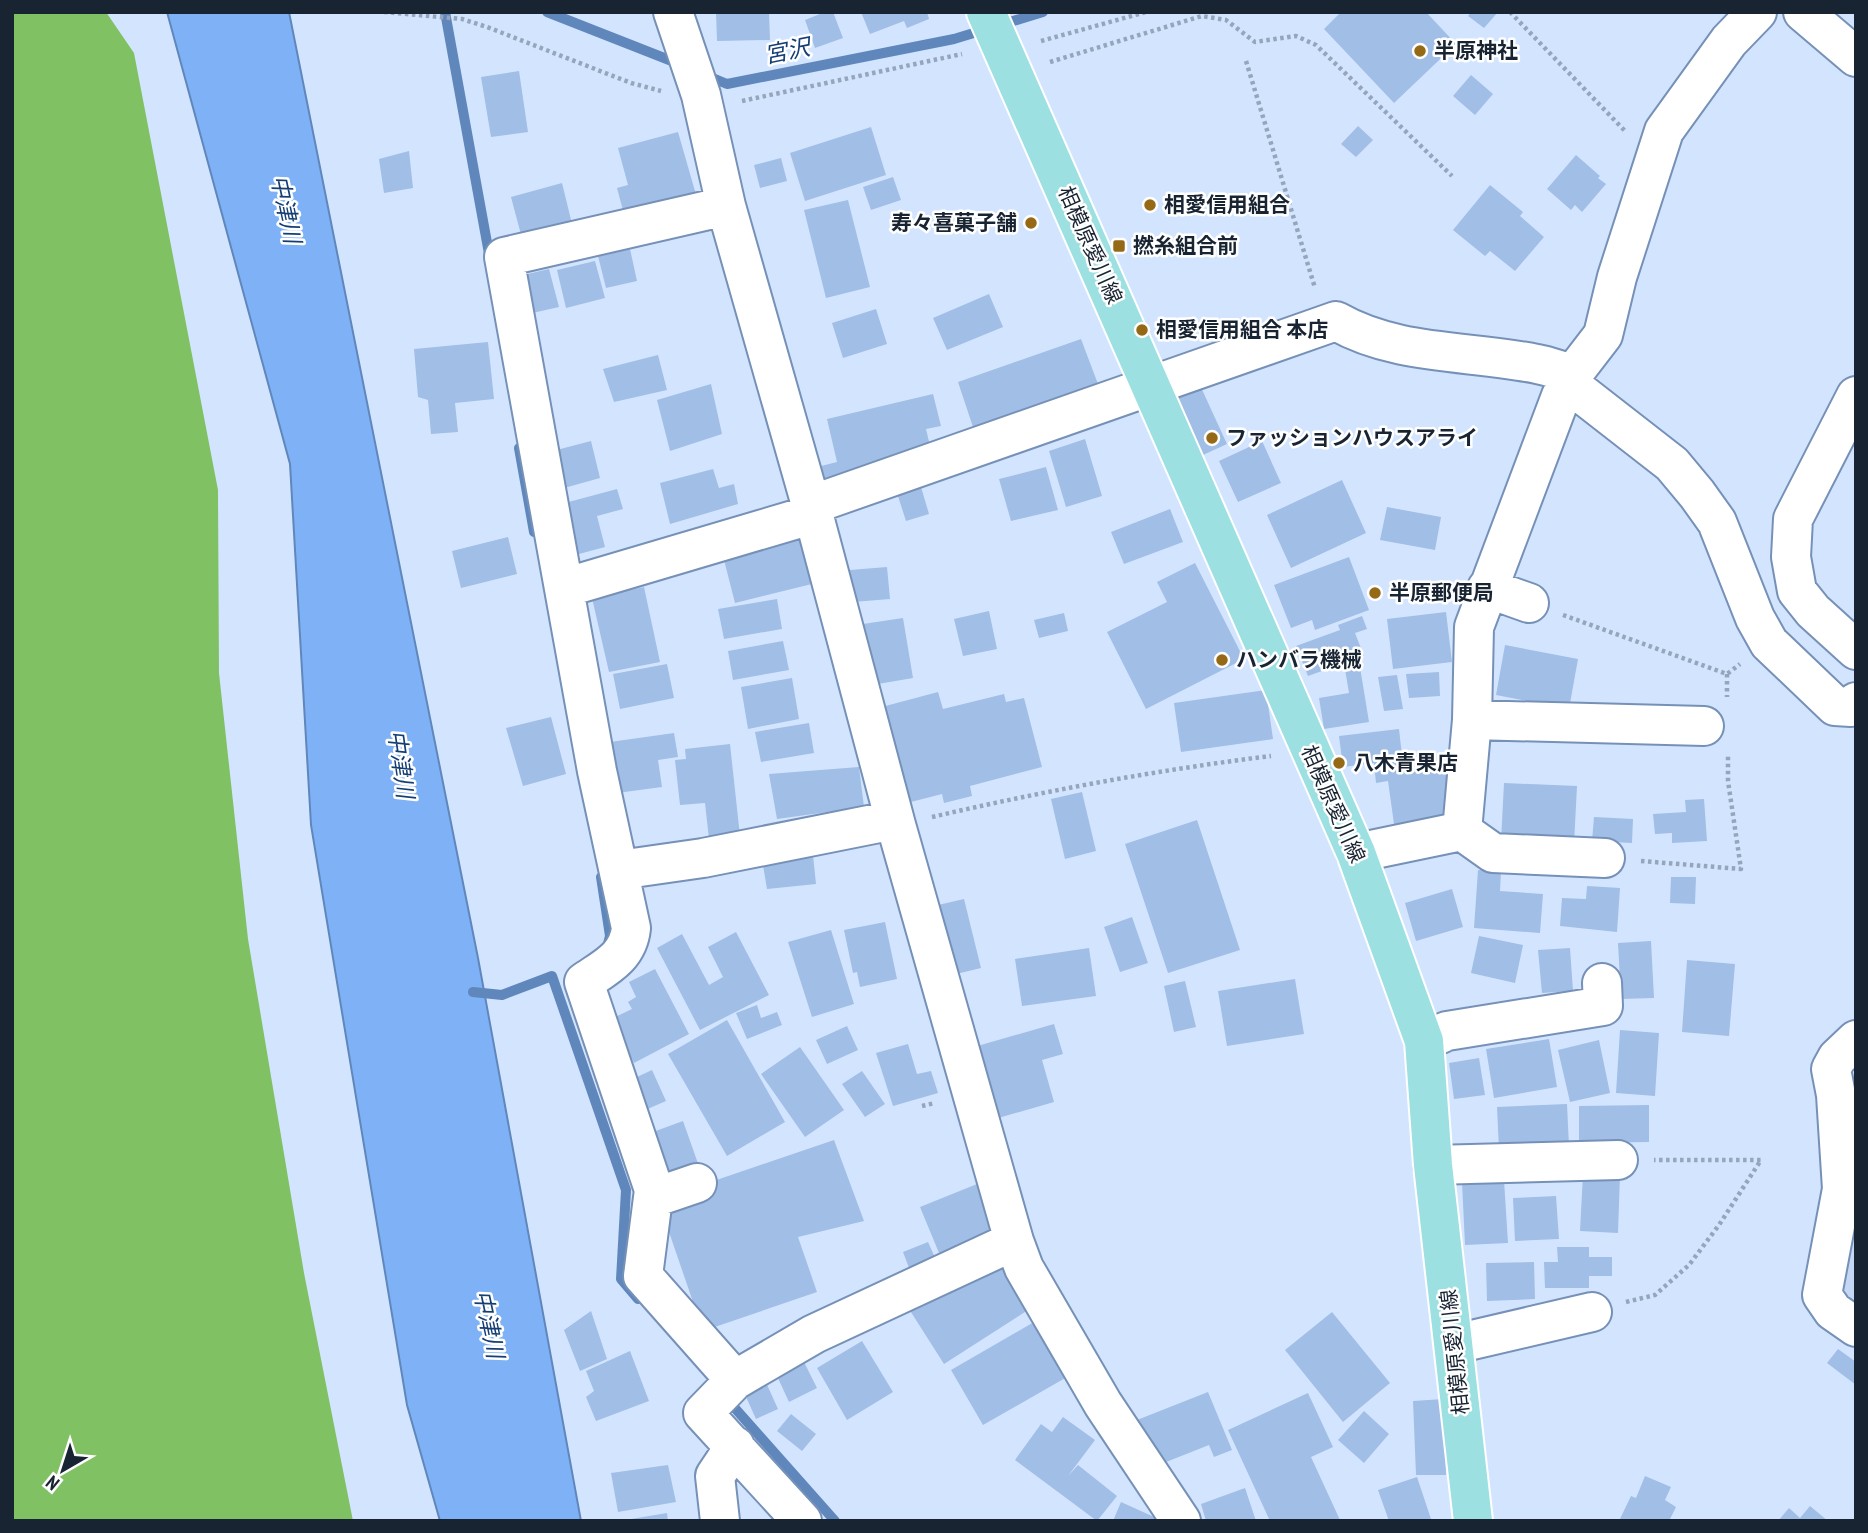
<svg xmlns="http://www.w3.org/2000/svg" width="1868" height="1533" viewBox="0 0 1868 1533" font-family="'PT Sans Narrow','Noto Sans JP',sans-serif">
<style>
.built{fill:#c4d8f5}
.forest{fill:#80c163}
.water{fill:#7eb1f6;stroke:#6087bc;stroke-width:2}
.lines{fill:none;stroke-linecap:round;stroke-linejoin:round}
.stream{stroke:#6087bc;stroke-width:10}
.building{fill:#a1bee6}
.minor-casing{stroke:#7691b7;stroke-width:42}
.major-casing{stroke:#fff;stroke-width:42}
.path{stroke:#95a5bb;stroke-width:4.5;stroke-dasharray:3.5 3.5;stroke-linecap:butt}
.minor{stroke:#fff;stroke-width:38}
.major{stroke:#9de0e2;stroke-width:38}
.poi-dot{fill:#966917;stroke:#fff;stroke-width:2.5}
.labels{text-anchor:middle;stroke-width:5;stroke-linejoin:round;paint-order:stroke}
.poi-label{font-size:21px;font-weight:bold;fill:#192433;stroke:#fff;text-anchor:start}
.street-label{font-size:21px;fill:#192433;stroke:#fff}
.water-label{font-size:23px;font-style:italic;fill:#153e74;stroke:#fff}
</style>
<rect width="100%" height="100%" fill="#d3e5fe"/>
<path class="built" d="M1856 1193V1306L1841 1291Z"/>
<path class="forest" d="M12 12H106L134 53 218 490 219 673 248 939 304 1273 353 1521H12Z"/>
<path class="water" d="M167 12H289L478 958 581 1521H440L407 1405 311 825 290 464Z"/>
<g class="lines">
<path class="stream" d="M445 12 490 259
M547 12 682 65
M703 74 727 84 954 39 1043 12
M519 448 534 532
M601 877 610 936 607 948
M473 992 502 995 552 976 626 1190 621 1279 638 1299
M725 1397 835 1521"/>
</g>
<path class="building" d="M716 12H769L770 40 717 41Z
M825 12H833L843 38 815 48 805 20Z
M861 12H927L929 19 907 28 904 21 870 34Z
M1341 12H1426L1456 44 1394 103 1324 29Z
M1471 12H1498L1484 28 1468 16Z
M519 71 528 132 491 137 481 77Z
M1471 75 1493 94 1475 115 1453 96Z
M1358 126 1373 140 1356 157 1341 144Z
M871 127 886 175 805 201 790 153Z
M678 132 699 205 625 218 617 188 628 185 618 148Z
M409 151 413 188 384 193 379 159Z
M1576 155 1600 176 1598 178 1606 184 1582 212 1575 205 1571 210 1547 189Z
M781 158 787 181 760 188 754 165Z
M893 177 901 200 871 210 863 187Z
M562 183 574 232 524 246 511 197Z
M1490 185 1523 212 1520 216 1544 237 1515 271 1490 251 1485 256 1453 230Z
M848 200 870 287 826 298 804 210Z
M630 249 637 281 606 288 598 256Z
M595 261 605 298 566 308 557 270Z
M549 269 559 307 528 314 519 276Z
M989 294 1003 327 947 350 933 318Z
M876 309 887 344 843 358 832 323Z
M1081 339 1101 392 976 436 958 382Z
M488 342 494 399 455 403 458 432 431 434 428 400 418 397 414 349Z
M658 355 667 390 614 402 603 369Z
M1199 383 1227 444 1192 460 1164 399Z
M711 384 722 434 670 451 657 400Z
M933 394 941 426 926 429 931 450 827 491 821 466 837 462 827 419Z
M1085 439 1102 496 1066 507 1049 451Z
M591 441 600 478 557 490 545 453Z
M1262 441 1281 483 1238 502 1219 461Z
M1046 467 1058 510 1011 521 999 479Z
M713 469 719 488 734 484 738 504 670 524 660 483Z
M1342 480 1366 533 1291 568 1267 515Z
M921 487 929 514 906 521 897 493Z
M617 489 623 509 597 516 605 547 564 558 550 507Z
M1387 507 1441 517 1435 550 1380 540Z
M1170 509 1183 542 1124 564 1111 532Z
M804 536 816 583 735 603 723 556Z
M508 537 517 574 461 588 452 551Z
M1349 557 1369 610 1315 630 1312 620 1291 628 1274 585Z
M1195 563 1244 659 1146 709 1107 632 1167 602 1157 582Z
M887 567 890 599 853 602 850 570Z
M644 587 660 662 609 672 592 598Z
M777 599 782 629 724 639 718 609Z
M989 611 997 649 963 656 954 619Z
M1446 612 1452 662 1393 669 1387 619Z
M1064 613 1068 631 1039 638 1034 620Z
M1362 616 1367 629 1355 633 1364 656 1308 676 1296 646 1340 630 1338 625Z
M903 618 913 678 872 685 863 624Z
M783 641 789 670 733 680 728 651Z
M1505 645 1578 659 1569 709 1496 695Z
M1359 661 1369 722 1324 729 1319 698 1349 693 1344 663Z
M667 664 674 698 620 709 613 674Z
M1439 672 1440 696 1409 698 1406 674Z
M1397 675 1403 709 1384 711 1378 677Z
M792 678 799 719 748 729 741 687Z
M1266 690 1273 739 1181 752 1174 703Z
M938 692 943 709 1004 694 1006 702 1024 698 1042 767 970 786 972 796 944 803 942 794 903 804 878 708Z
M551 717 566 774 523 786 506 728Z
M809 723 814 753 761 762 755 732Z
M1399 729 1404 773 1449 767 1455 817 1394 824 1388 781 1376 783 1374 763 1343 767 1339 736Z
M674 733 678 757 658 760 662 787 617 793 610 742Z
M730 744 741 845 710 848 705 803 680 805 675 760 686 759 685 749Z
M859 767 864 807 777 819 769 774Z
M1504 783 1577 786 1574 844 1501 841Z
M1082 792 1096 851 1065 859 1051 799Z
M1704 799 1707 841 1672 843V833L1655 834 1653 814 1686 812 1685 800Z
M1594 817 1633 819 1632 843 1592 841Z
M1197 820 1240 950 1168 973 1125 844Z
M812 846 816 884 767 889 761 853Z
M1478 870 1501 871 1500 891 1543 894 1540 933 1474 928Z
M1671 877H1696L1695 904 1670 903Z
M1587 886 1620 888 1617 932 1560 926 1562 898 1586 899Z
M1452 889 1463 927 1416 941 1405 903Z
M964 899 981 968 952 975 934 906Z
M1132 917 1148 963 1120 972 1104 927Z
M885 922 897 979 860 987 857 972 853 973 844 930Z
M831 930 854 1004 812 1017 788 942Z
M736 932 769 995 700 1030 657 948 682 934 709 985 723 977 708 947Z
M1479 936 1523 945 1515 983 1471 973Z
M1651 941 1654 998 1621 999 1618 943Z
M1089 948 1096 996 1022 1006 1015 959Z
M1570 948 1573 991 1542 993 1538 950Z
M1687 960 1735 964 1729 1036 1682 1032Z
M655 969 689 1034 634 1063 611 1019 632 1009 628 1002 636 997 629 982Z
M1295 979 1304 1034 1227 1046 1218 991Z
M1185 981 1196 1027 1174 1032 1164 986Z
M757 1005 761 1018 777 1012 782 1025 747 1039 736 1013Z
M727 1020 785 1122 727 1156 668 1054Z
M1054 1024 1063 1054 1042 1060 1054 1102 995 1119 974 1047Z
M847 1026 858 1050 827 1064 816 1040Z
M1620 1030 1659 1033 1655 1096 1616 1093Z
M1549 1039 1557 1087 1494 1098 1486 1049Z
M1599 1040 1610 1093 1570 1102 1558 1050Z
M908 1044 917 1074 931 1071 938 1093 893 1106 876 1053Z
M800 1047 844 1110 805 1137 761 1074Z
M1479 1058 1485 1095 1454 1099 1449 1063Z
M652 1070 666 1101 636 1114 622 1084Z
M862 1071 885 1104 865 1117 842 1084Z
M1567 1104 1569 1146 1499 1150 1497 1107Z
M1649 1105V1142L1579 1143V1106Z
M683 1121 701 1172 660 1186 642 1136Z
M834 1140 864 1221 798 1237 817 1292 703 1331 658 1200Z
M1583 1174 1620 1175 1618 1233 1580 1231Z
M1504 1180 1508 1243 1465 1245 1462 1182Z
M977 1184 996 1230 939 1253 920 1207Z
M1556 1196 1559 1239 1515 1241 1513 1198Z
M928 1242 937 1262 911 1273 903 1252Z
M1557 1247H1589V1257H1612V1276H1589V1288H1545L1544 1262H1558Z
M993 1255 1028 1310 944 1364 909 1309Z
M1534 1262 1535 1299 1487 1301 1486 1263Z
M591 1311 607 1359 580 1371 564 1330Z
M1332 1312 1390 1383 1343 1422 1285 1350Z
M1034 1322 1067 1377 983 1425 951 1370Z
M862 1341 893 1392 847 1420 817 1368Z
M1838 1349 1856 1362V1385L1827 1363Z
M798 1350 817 1388 789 1402 771 1363Z
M630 1351 649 1401 596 1421 586 1397 594 1391 586 1371Z
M764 1378 778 1409 756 1419 742 1388Z
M1208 1392 1232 1450 1214 1457 1209 1445 1156 1466 1137 1420Z
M1308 1393 1333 1447 1311 1457 1340 1520 1270 1521 1228 1430Z
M1444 1399 1446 1475H1416L1413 1401Z
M1364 1411 1389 1434 1364 1463 1338 1440Z
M791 1414 816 1434 802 1451 777 1431Z
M1063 1417 1095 1440 1068 1476 1078 1465 1117 1496 1097 1521 1015 1460 1041 1424 1052 1432Z
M668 1465 676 1502 618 1512 611 1473Z
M1645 1476 1671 1487 1665 1500 1676 1507 1669 1521H1619L1631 1496 1636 1498Z
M1417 1477 1431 1519 1389 1521 1378 1490Z
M1245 1488 1256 1521H1206L1201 1504Z
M1121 1502 1163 1521H1113Z
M1810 1506 1828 1521H1778L1789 1508 1800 1518Z
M667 1513 668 1521H631V1519Z"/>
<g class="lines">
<g class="minor-casing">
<path id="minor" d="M673 12 701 95 726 206 811 505 896 825 1014 1241 1024 1268 1103 1404 1181 1521
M1803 12 1856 57
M726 206 504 257 597 771 631 928C628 957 606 967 584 982L654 1190 643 1276 735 1380
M1568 383 1672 464 1697 494 1717 522 1755 618 1769 643 1835 706 1851 707 1856 702
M1856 396 1793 519 1791 557 1797 591 1813 611 1856 650
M811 505 1336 321C1397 356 1470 350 1537 364 1549 366 1561 371 1573 374
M564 588 814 514
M1487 588 1529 603
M1472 720 1704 726
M1462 831 1472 720 1474 627 1561 396 1573 374 1603 335 1617 277 1664 131 1729 41 1757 12
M1356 853 1462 831 1493 853 1605 858
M619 870 703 858 884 822 896 825
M1856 1040 1837 1058 1831 1069 1836 1095 1842 1189 1822 1295 1833 1311 1856 1327
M1424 1041 1447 1031 1603 1006 1602 983
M1433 1165 1618 1160
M653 1198 697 1183
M1455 1344 1592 1312
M720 1521 715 1476 735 1446
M802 1521 703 1413 735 1380 814 1334 1014 1241"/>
</g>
<g class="major-casing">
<path id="major" d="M986 12 1356 853 1424 1041 1433 1165 1473 1521"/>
</g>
<path class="path" d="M384 12 462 19 487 27 631 83 661 91
M1510 12 1625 131
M1041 41 1146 12
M1246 61 1315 288
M1050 62 1202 16 1226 20 1255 42 1296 36 1316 45 1452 176
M742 101 962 54
M1563 615 1727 674 1740 664
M1727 674V697
M932 817C1044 791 1157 770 1271 756
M1641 861 1741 869 1728 781V755
M922 1106 935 1103
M1626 1302 1655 1295 1689 1265 1719 1225 1761 1160H1654"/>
<use href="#minor" class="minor"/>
<use href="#major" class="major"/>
</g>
<g class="poi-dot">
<circle cx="1420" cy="51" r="7"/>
<circle cx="1150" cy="205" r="7"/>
<circle cx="1031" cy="223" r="7"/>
<rect x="1112" y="239" width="14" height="14" rx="3.5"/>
<circle cx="1142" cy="330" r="7"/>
<circle cx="1212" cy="438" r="7"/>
<circle cx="1375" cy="593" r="7"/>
<circle cx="1222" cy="660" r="7"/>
<circle cx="1339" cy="763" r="7"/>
</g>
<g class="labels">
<g class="poi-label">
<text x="1434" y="58">半原神社</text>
<text x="1164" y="212">相愛信用組合</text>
<text x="1017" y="230" text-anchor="end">寿々喜菓子舗</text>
<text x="1133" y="253">撚糸組合前</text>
<text x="1156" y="337">相愛信用組合 本店</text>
<text x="1226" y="445">ファッションハウスアライ</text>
<text x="1389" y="600">半原郵便局</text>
<text x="1236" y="667">ハンバラ機械</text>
<text x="1353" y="770">八木青果店</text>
</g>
<g class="street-label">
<text transform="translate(1090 245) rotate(66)" y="7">相模原愛川線</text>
<text transform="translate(1333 804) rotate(66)" y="7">相模原愛川線</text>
<text transform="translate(1455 1352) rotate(-96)" y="7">相模原愛川線</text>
</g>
<g class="water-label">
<text transform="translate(787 51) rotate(-11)" y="8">宮沢</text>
<text transform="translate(286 209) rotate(78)" y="8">中津川</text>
<text transform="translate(401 764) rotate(82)" y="8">中津川</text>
<text transform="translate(489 1324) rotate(78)" y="8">中津川</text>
</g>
</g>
<rect width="1868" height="1533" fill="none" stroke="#192433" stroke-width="28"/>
<g transform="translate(63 1470) rotate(219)" stroke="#ffffff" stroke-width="5" paint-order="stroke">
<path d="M0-5L12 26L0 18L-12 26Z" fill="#192433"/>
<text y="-10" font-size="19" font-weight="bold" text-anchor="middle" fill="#192433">N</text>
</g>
</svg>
